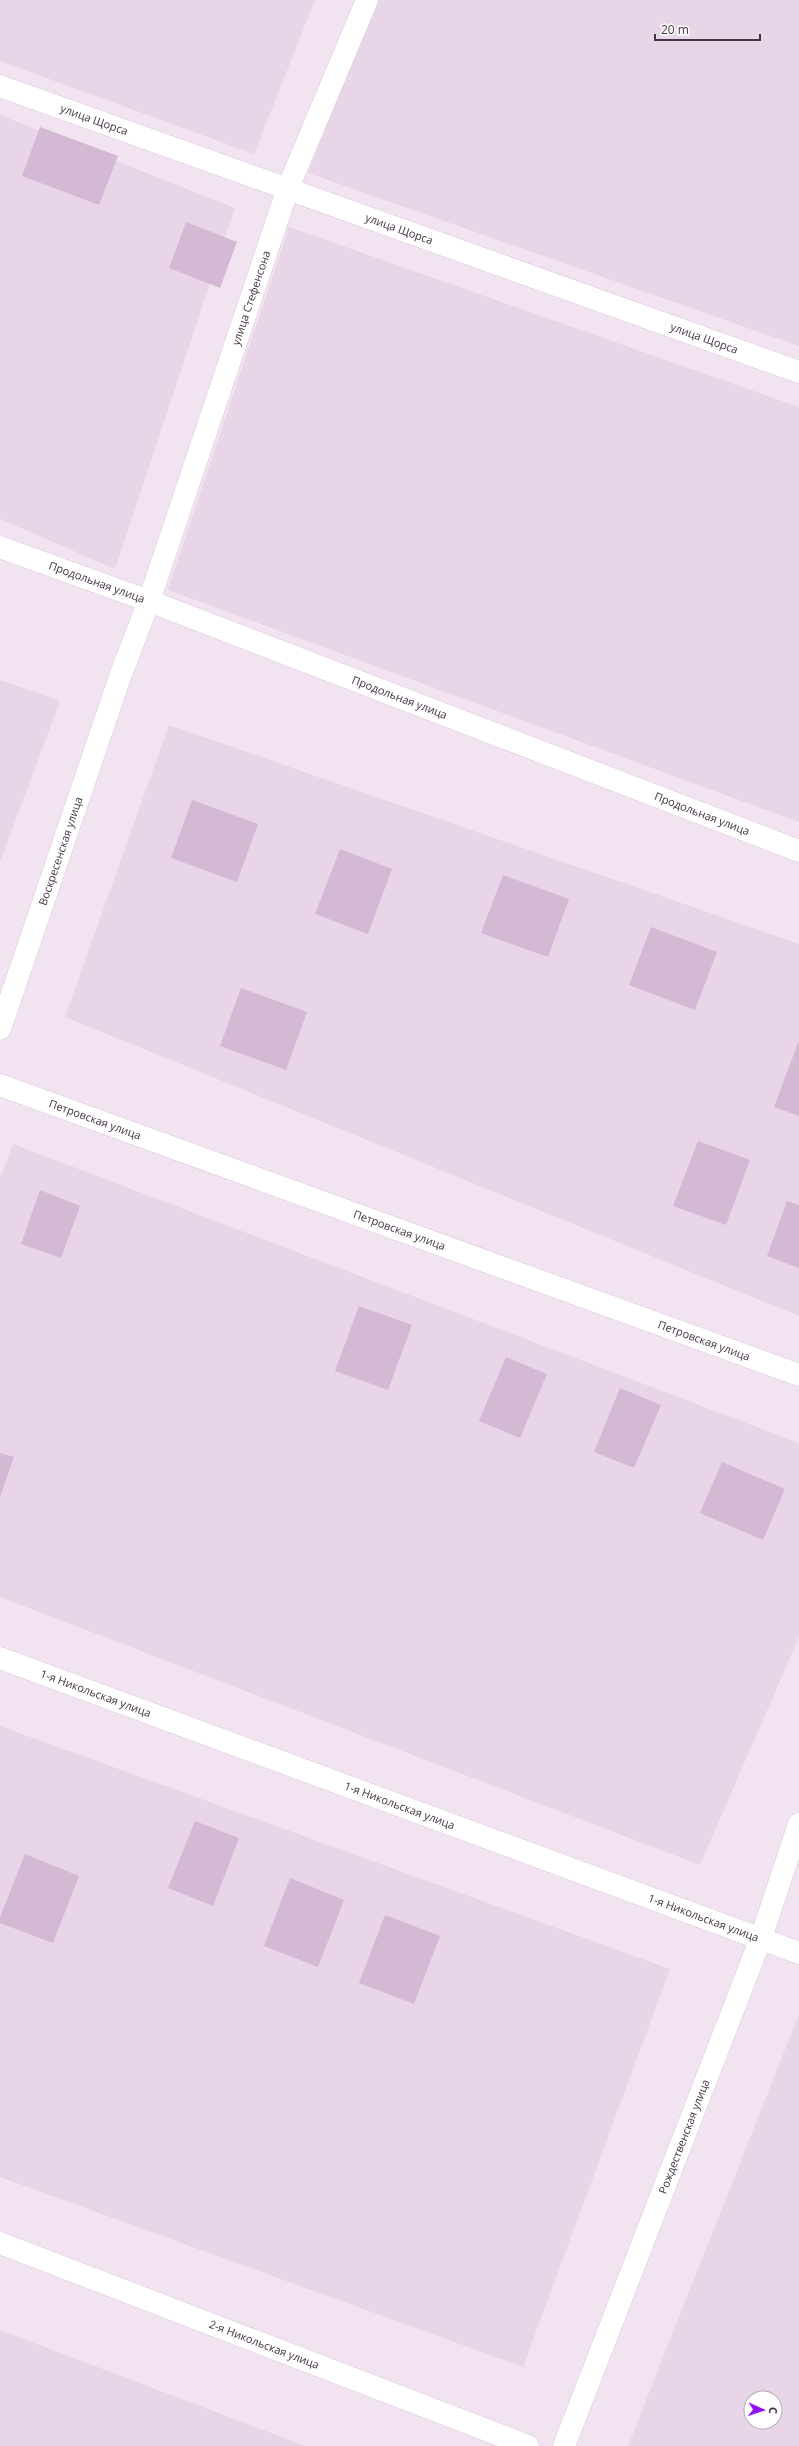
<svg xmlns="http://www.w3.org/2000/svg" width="799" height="2446" viewBox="0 0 799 2446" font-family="'Open Sans',sans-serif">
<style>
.residential{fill:#e9d5e8;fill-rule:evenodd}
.building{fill:#d3b9d3}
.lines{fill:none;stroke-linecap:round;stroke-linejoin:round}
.minor-casing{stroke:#dbc3da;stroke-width:23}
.minor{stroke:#fff;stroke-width:22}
.labels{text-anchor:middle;stroke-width:3;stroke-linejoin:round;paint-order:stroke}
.street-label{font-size:11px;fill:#433343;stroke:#fff}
</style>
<rect width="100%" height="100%" fill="#f2e3f0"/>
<path class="residential" d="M0 0H315L254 154 0 61Z
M377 0H799V346L308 173Z
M0 115 235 208 115 569 0 519Z
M289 227 799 407V822L168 590Z
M0 680 60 701 0 862Z
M169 725 799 944V1316L65 1017Z
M13 1144 799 1443V1637L700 1865 0 1597V1178Z
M0 1726 670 1969 523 2367 0 2177Z
M799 2014V2446H628ZM751 2398H775V2422H751Z
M0 2330 305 2446H0Z"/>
<path class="building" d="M40 127 118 156 99 205 22 176Z
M186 222 237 242 220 288 169 268Z
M192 800 258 824 237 882 171 858Z
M340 849 392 869 368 934 315 914Z
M503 875 569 899 548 957 481 933Z
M651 927 717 952 695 1010 629 985Z
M241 988 307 1012 286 1070 220 1046Z
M799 1040V1116L774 1107Z
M698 1141 750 1160 726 1225 673 1206Z
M40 1190 80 1206 61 1258 21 1244Z
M787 1201 799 1205V1268L767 1256Z
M359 1306 412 1325 388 1390 335 1371Z
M506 1357 547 1374 520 1438 479 1421Z
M620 1388 661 1405 634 1468 594 1452Z
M0 1453 14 1457 0 1497Z
M722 1462 785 1489 763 1540 700 1513Z
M195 1821 239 1838 213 1906 168 1888Z
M25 1854 79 1876 53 1943 0 1923V1917Z
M290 1878 344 1900 318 1967 264 1946Z
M385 1915 440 1936 414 2004 359 1983Z"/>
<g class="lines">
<g class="minor-casing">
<g id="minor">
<path id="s1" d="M0 86 799 372"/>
<path id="s2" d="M0 547 149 601 799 851"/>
<path id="s3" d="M0 1029 121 674 149 601 288 188 367 0"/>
<path id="s4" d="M0 1085 799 1375"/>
<path id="s5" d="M0 1658 799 1953"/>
<path id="s6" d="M0 2243 528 2446"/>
<path id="s7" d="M564 2446 761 1938 799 1824"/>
</g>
</g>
<use href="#minor" class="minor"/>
</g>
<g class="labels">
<g class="street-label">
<text dy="4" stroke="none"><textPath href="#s1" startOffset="100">улица Щорса</textPath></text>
<text dy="4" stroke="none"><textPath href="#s1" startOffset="424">улица Щорса</textPath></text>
<text dy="4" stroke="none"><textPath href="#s3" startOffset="773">улица Стефенсона</textPath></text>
<text dy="4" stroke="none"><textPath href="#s1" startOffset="748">улица Щорса</textPath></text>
<text dy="4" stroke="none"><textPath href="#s2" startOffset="103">Продольная улица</textPath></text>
<text dy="4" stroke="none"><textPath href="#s2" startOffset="427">Продольная улица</textPath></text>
<text dy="4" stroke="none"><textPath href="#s2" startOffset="751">Продольная улица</textPath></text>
<text dy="4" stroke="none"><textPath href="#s3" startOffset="188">Воскресенская улица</textPath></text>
<text dy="4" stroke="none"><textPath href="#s4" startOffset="101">Петровская улица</textPath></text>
<text dy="4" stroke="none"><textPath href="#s4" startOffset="425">Петровская улица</textPath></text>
<text dy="4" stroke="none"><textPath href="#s4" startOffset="749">Петровская улица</textPath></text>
<text dy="4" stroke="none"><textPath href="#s5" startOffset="102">1-я Никольская улица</textPath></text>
<text dy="4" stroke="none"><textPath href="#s5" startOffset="426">1-я Никольская улица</textPath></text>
<text dy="4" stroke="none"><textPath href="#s5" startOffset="750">1-я Никольская улица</textPath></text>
<text dy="4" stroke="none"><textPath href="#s7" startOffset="332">Рождественская улица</textPath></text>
<text dy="4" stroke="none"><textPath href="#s6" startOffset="283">2-я Никольская улица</textPath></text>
</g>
</g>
<g transform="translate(763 2410) rotate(93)"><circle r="19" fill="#ffffff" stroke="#b4adb4"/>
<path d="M0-3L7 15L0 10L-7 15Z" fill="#8e13f9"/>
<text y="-6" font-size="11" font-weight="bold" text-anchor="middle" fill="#433343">С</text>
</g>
<path d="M655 34v6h105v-6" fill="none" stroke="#433343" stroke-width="2"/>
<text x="661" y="34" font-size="12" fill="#433343" stroke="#ffffff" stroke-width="3" paint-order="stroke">20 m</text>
</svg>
